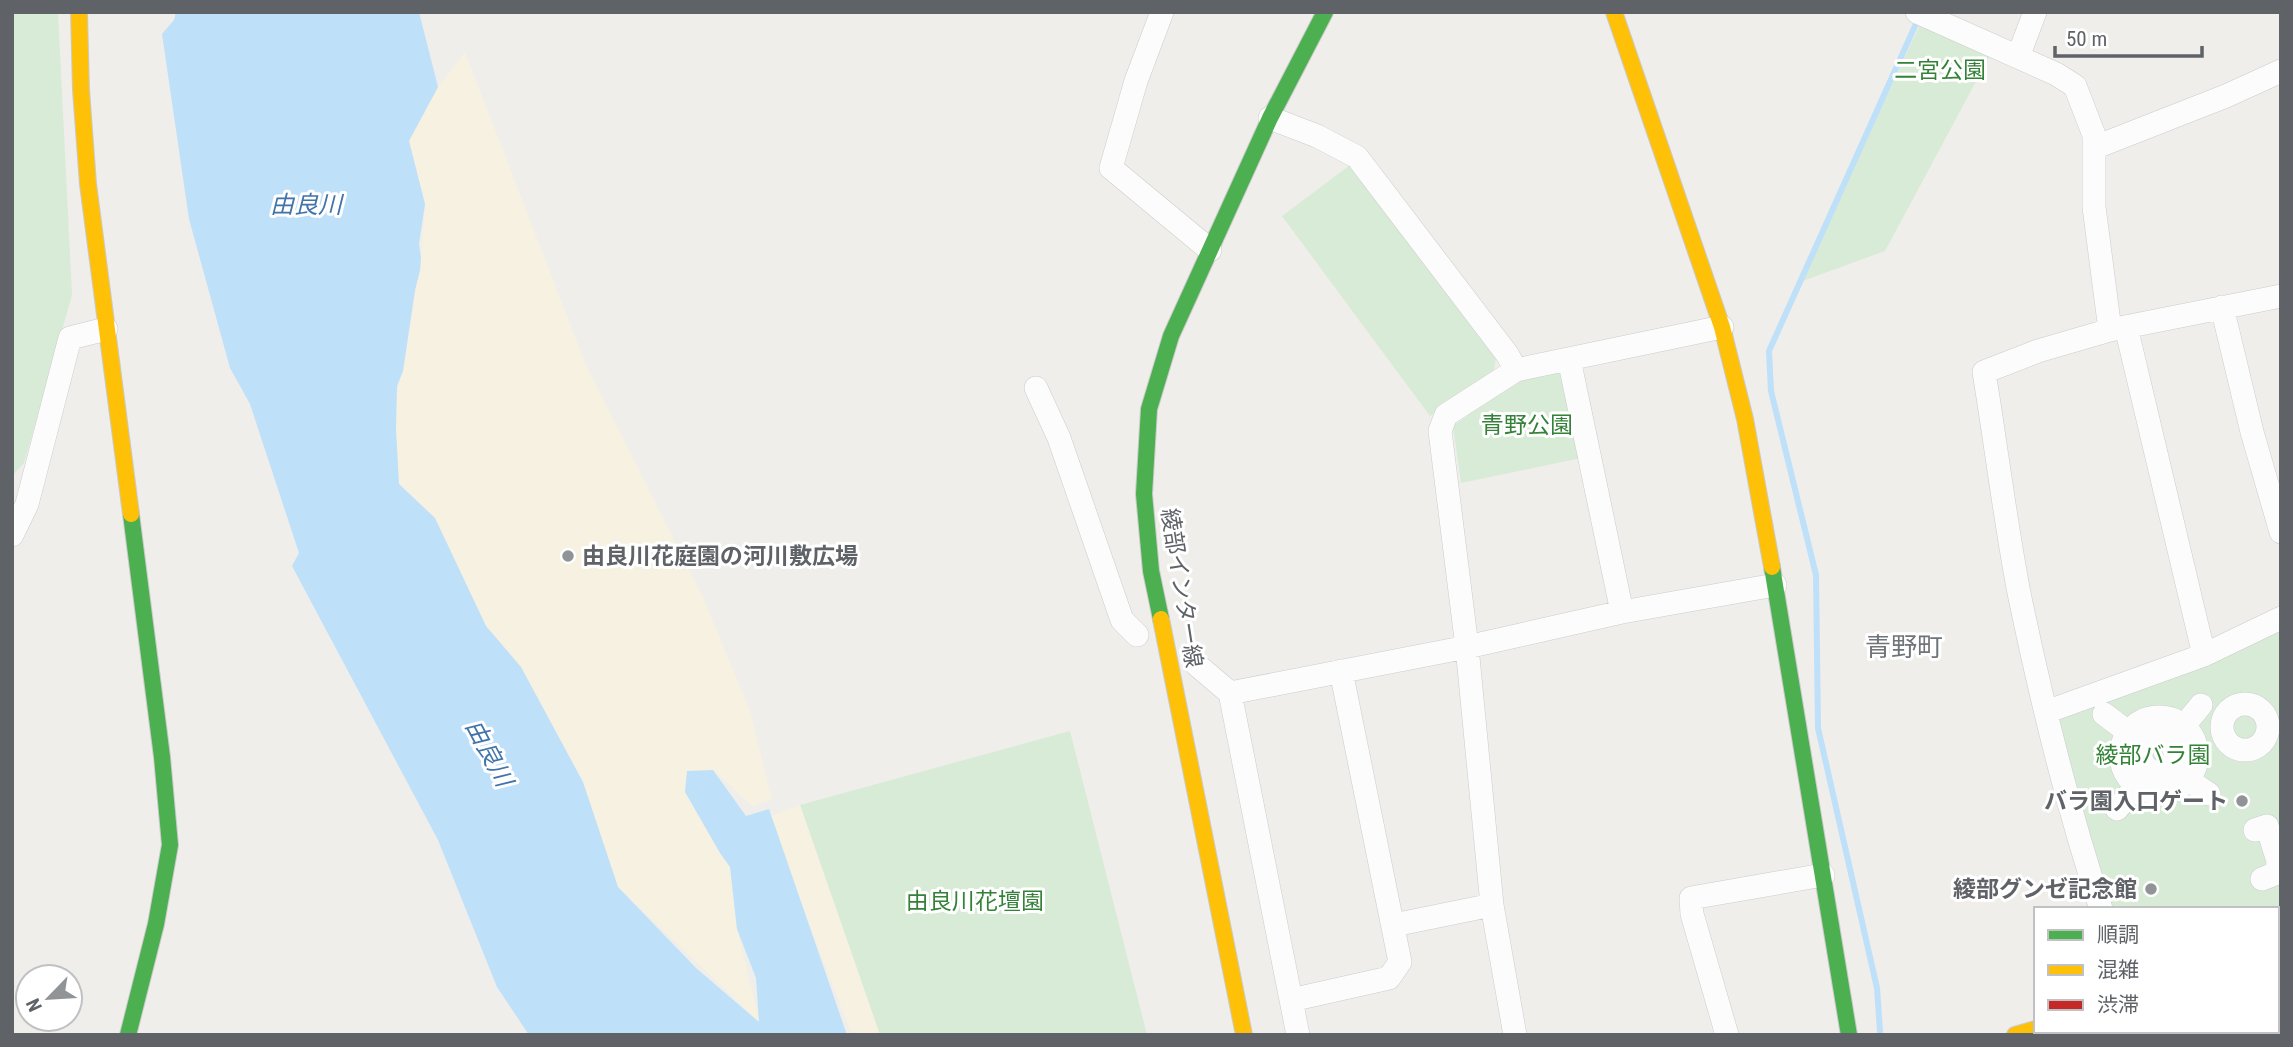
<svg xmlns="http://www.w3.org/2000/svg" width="2293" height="1047" viewBox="0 0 2293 1047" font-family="'Roboto Condensed','Noto Sans JP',sans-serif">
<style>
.industrial{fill:#dfddda}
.green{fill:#d8ebd6}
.sand{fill:#f6f1e1}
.water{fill:#bfe0f9}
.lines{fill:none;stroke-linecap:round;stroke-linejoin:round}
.stream{stroke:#bfe0f9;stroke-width:6}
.street-casing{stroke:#cbcccc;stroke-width:24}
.fast-casing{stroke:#cacacb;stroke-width:18}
.slow-casing{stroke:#cacacb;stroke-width:18}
.jam-casing{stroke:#cacacb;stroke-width:18}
.street{stroke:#fdfcfc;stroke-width:23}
.fast{stroke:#4caf50;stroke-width:16}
.slow{stroke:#ffc107;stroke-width:16}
.jam{stroke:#c62828;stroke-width:16}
.poi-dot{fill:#919496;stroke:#fff;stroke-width:2.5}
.labels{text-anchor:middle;stroke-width:6;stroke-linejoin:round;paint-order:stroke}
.park-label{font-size:23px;fill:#348238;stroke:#fff}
.poi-label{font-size:23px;font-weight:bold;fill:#5f6368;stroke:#fff;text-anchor:end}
.street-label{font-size:23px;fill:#5f6368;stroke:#fff}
.water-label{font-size:24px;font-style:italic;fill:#4174aa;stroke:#fff}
.quarter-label{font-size:26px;fill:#70757a;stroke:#fff}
</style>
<rect width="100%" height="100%" fill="#efeeea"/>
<path class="industrial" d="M2281 972V1035H2087L2098 1031H2277V974Z"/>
<path class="green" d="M12 12H58L72 295 24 463 12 476Z
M1923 18 1993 50 1885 251 1800 282Z
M1354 162 1497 352 1494 370 1430 416 1282 216Z
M1556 370 1564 378 1581 458 1461 483 1453 426 1517 379Z
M2281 631V926L2277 927V909H2112L2086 830 2058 718 2116 693Z
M1070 731 1147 1035H880L800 805Z"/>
<path class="sand" d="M465 52 586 365 702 595 750 711 772 800 752 806 713 770 712 837 730 867 737 929 760 1023 618 887 583 782 521 667 486 626 435 518 399 484C397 448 390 405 403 371L421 258 425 204 409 141 438 87Z
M800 805 880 1035H852L801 903 771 816Z"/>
<path class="water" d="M176 12H419L438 87 409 141 425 204 419 244 421 258 420 271 415 290 403 371 397 386 396 429 399 484 435 518 486 626 521 667 583 782 618 887 696 968 759 1022 756 978 737 929 730 867 720 853 685 792 687 771 713 770 746 816 769 809 847 1035H529L497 987 438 840 292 566 299 553 250 404 230 368 189 219 162 34 174 20Z"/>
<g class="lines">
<path class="stream" d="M1880 1031 1877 988 1818 728 1816 575 1771 391 1769 351 1919 17"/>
<g class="street-casing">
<path id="street" d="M1162 12 1136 81 1111 168 1210 250
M1917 12 2056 74 2075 86 2094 135V207L2110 330
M2018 57 2035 12
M1270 118 1317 136 1357 157 1507 354 1516 370
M2096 147 2226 96 2281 71
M2222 307 2252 432 2281 532
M2126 327 2204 655
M1569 359 1622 612
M1036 388 1059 438 1122 620 1137 635
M12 535 27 504 70 338 106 329
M1197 665 1230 693 1298 1035
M1230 693 1467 647 1622 612 1775 585
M2222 727a23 23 0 1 1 46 0a23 23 0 1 1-46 0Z
M2046 712 2204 655 2281 618
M2104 714 2140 741
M2121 755a38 38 0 1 1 76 0a38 38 0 1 1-76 0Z
M2174 738 2201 705
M2141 755a17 17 0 1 1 34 0a17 17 0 1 1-34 0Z
M2175 771 2209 794
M2117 809 2147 773
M2255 830 2267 826 2278 861 2277 873 2262 879
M2101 909C2067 806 2041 699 2019 593 2005 520 1996 445 1984 372L2038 351 2110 330 2281 296
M1394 925 1492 905
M1291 1000 1389 978 1400 962 1341 671
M1515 1035 1492 905 1467 647 1440 431 1446 415 1516 370 1722 327
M1727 1035 1692 914 1691 898 1823 875"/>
</g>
<g class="fast-casing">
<path id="fast" d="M1772 567 1849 1035
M1161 619 1151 571 1144 494 1149 409 1171 336 1270 118 1325 12
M128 1035 156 924 170 845 162 757 131 514"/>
</g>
<g class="slow-casing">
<path id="slow" d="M79 12 81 90 88 184 131 514
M1614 12 1722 327 1745 419 1772 567
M1161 619 1244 1035
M2015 1035 2036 1029"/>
</g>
<g class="jam-casing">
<path id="jam" d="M2277 953 2281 952"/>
</g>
<use href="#street" class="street"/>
<use href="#fast" class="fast"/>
<use href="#slow" class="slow"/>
<use href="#jam" class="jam"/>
</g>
<g class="poi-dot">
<circle cx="568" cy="556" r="7"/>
<circle cx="2242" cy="801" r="7"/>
<circle cx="2151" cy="889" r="7"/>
</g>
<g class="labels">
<g class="park-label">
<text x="1940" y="78">二宮公園</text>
<text x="1527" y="433">青野公園</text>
<text x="2153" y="763">綾部バラ園</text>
<text x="975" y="909">由良川花壇園</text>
</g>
<g class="poi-label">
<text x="582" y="564" text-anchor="start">由良川花庭園の河川敷広場</text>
<text x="2228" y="809">バラ園入口ゲート</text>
<text x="2137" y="897">綾部グンゼ記念館</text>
</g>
<g class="street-label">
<text transform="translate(1182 588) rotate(81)" y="8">綾部インター線</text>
</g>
<g class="water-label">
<text x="306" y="213">由良川</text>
<text transform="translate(489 753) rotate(62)" y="8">由良川</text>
</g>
<g class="quarter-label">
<text x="1904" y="656">青野町</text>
</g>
</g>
<rect width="2293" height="1047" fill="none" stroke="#5f6368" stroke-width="28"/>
<rect x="2034" y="907" width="245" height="126" fill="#ffffff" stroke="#bfc1c3" stroke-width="2"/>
<rect x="2048" y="930" width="35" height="10" fill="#4caf50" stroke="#bfc1c3" stroke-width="2"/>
<text x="2097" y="942" font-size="21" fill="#5f6368">順調</text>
<rect x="2048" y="965" width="35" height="10" fill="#ffc107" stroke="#bfc1c3" stroke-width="2"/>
<text x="2097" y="977" font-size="21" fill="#5f6368">混雑</text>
<rect x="2048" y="1000" width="35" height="10" fill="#c62828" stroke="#bfc1c3" stroke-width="2"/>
<text x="2097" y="1012" font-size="21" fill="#5f6368">渋滞</text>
<g transform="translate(49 998) rotate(245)"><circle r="33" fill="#ffffff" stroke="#bfc1c3" stroke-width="2"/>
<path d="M0-5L12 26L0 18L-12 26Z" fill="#919496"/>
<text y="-10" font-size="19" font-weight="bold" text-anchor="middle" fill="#5f6368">N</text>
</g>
<path d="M2055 46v10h147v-10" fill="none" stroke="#5f6368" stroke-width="3.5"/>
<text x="2066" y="46" font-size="21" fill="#5f6368" stroke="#ffffff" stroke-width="5" paint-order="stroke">50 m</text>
</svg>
